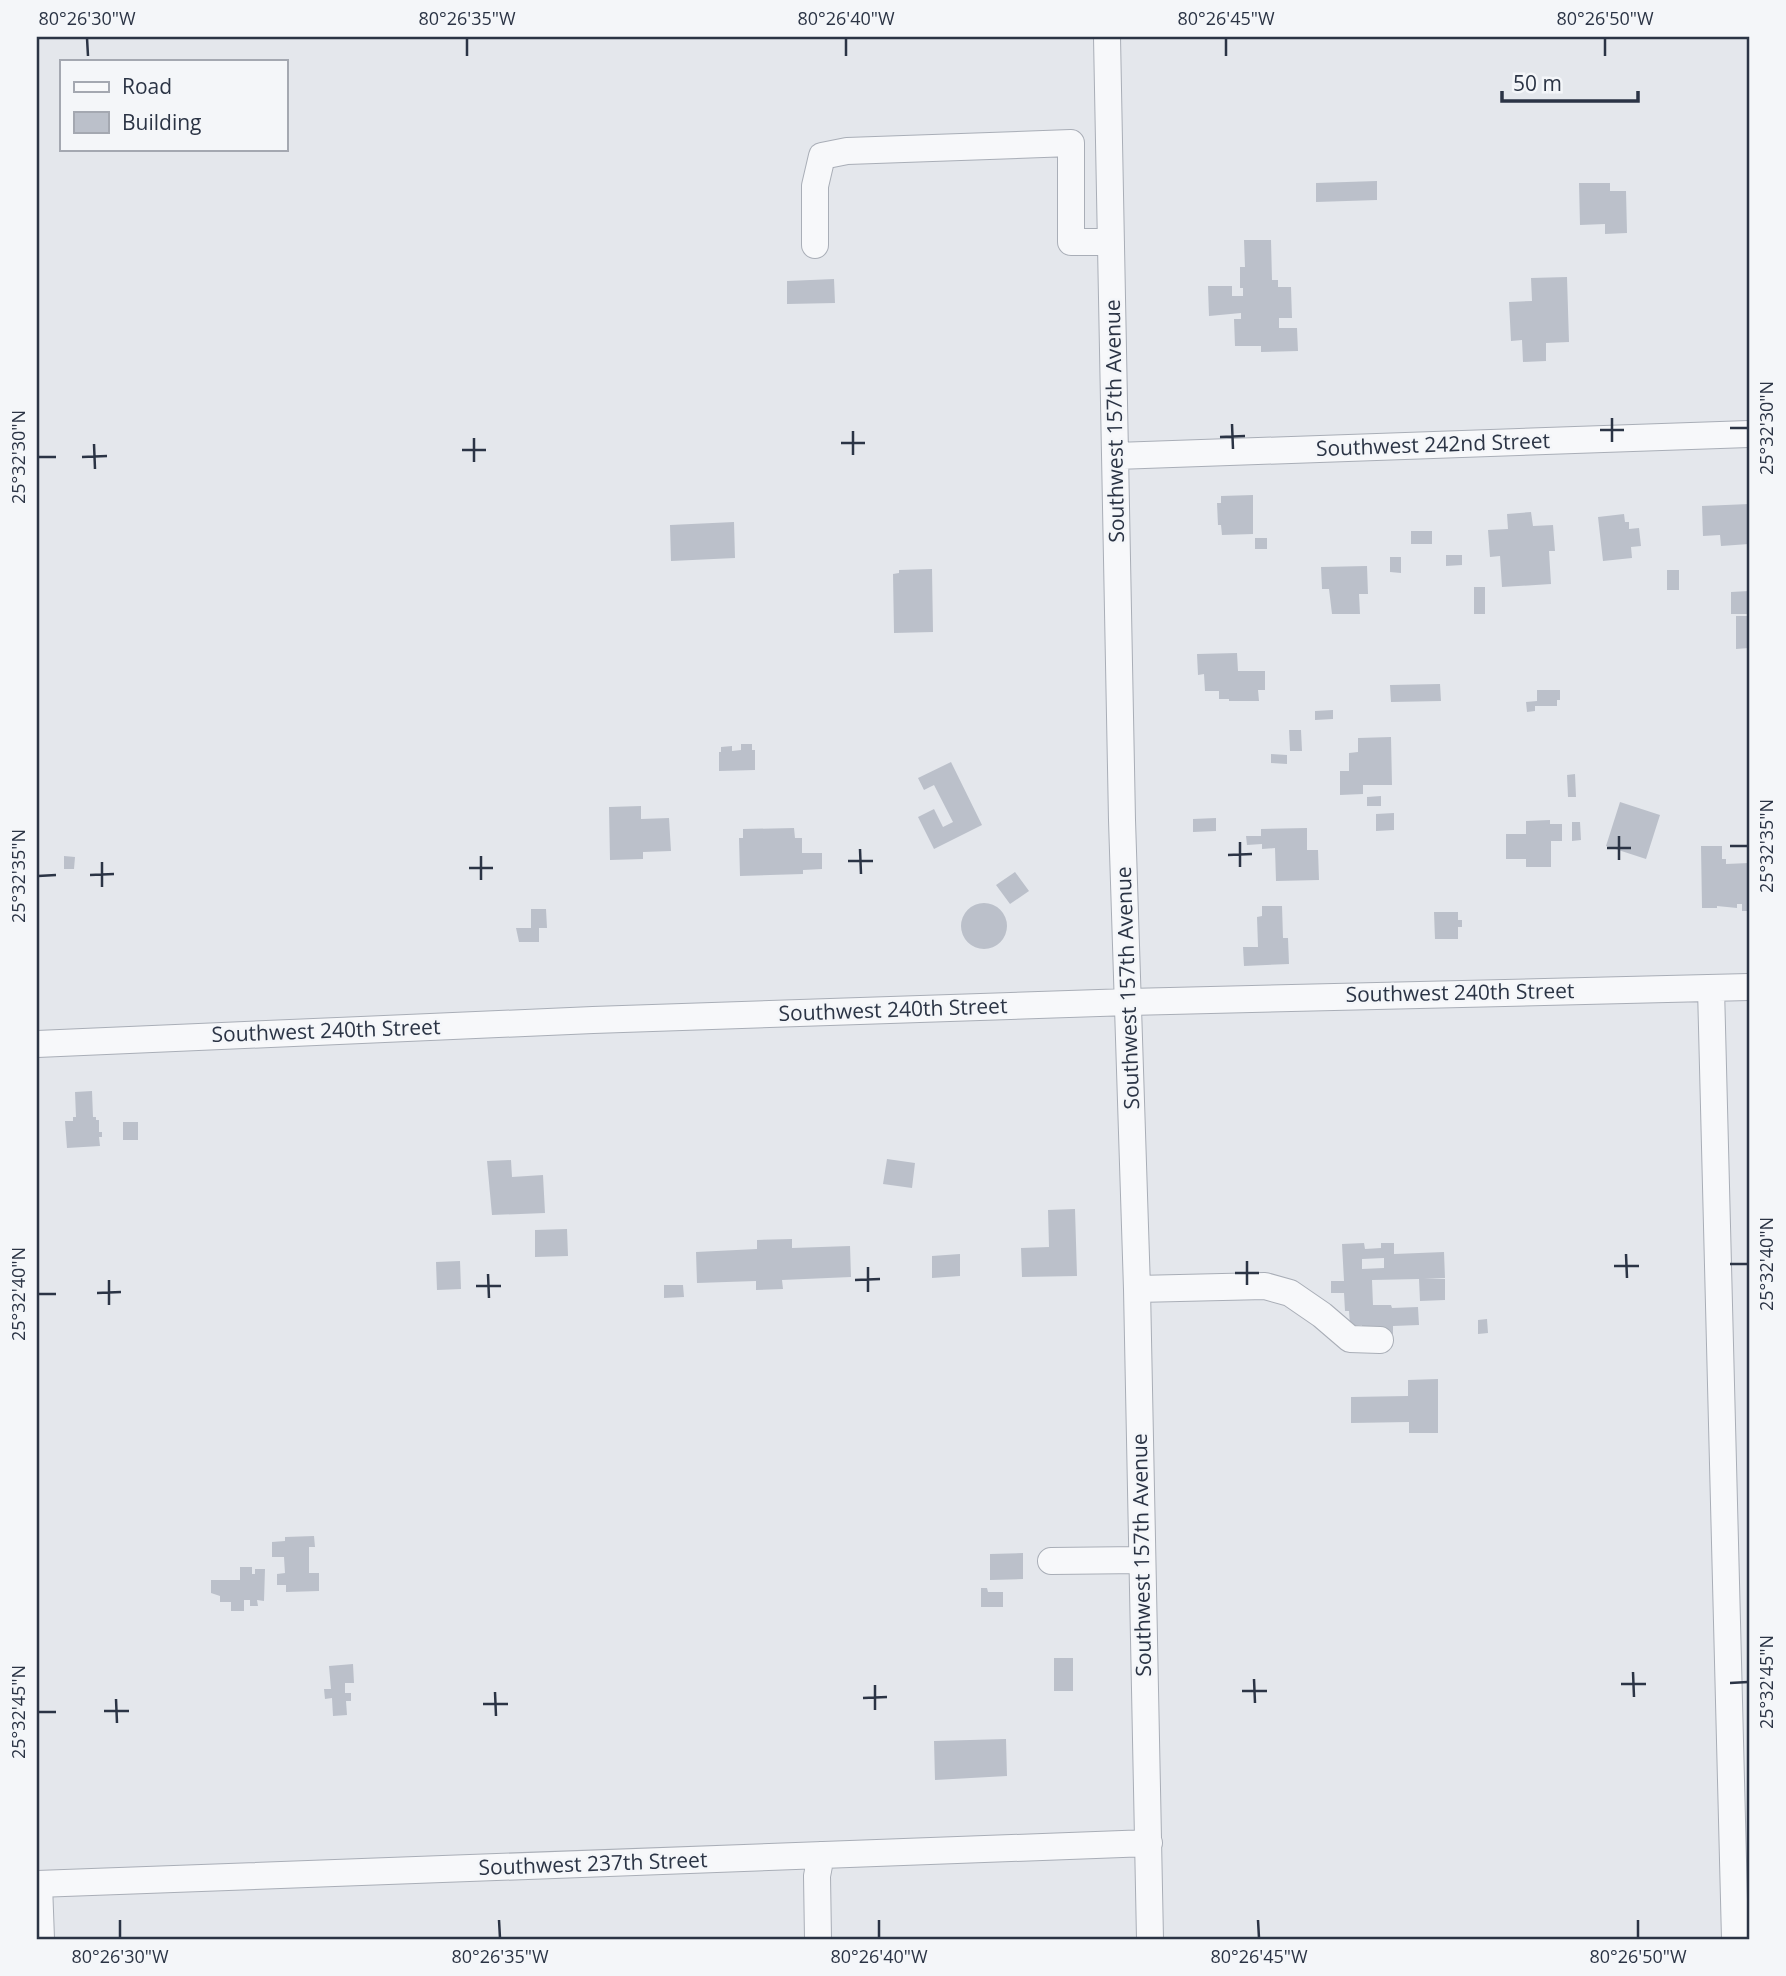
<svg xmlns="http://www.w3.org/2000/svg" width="1786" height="1976" viewBox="0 0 1786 1976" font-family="'Open Sans',sans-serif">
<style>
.building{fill:#bbc0ca;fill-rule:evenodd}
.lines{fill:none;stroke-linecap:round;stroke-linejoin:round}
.minor-casing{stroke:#a9aeb7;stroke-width:28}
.minor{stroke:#f7f8fa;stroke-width:26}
.ticks{fill:none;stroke:#2b3445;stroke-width:2.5}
.labels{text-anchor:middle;stroke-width:5;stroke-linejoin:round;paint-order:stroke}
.street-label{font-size:21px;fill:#2b3445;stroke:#f4f6f9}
.neatline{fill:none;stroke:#2b3445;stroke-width:2.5}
.ticks-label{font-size:18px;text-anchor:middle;fill:#2b3445}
</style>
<rect width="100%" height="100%" fill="#e4e7ec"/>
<path class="building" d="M1377 181V200L1316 202V183Z
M1579 183H1610V191H1626L1627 233 1605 234V224L1580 225Z
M1244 240H1271L1272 280H1278V287H1291L1292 318H1279V328H1297L1298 351 1261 352V346H1235L1234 319H1241V313L1209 316 1208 286H1232V296H1243V288H1240V267H1245Z
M1567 277 1569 342 1546 343V361L1523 362 1522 340 1511 341 1509 302 1532 301 1531 278Z
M834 279 835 303 787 304V281Z
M1253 495V534L1222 535 1221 525H1218L1217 503H1221V496Z
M1749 504V544L1721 546 1720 535 1703 536 1702 506Z
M1531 512 1533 526 1553 525 1555 551H1549L1551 584 1502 587 1500 556 1490 557 1488 530 1508 529 1507 514Z
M1624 514 1625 522H1629V529L1639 528 1641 546 1631 547 1632 558 1603 561 1598 517Z
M734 522 735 558 671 561 670 525Z
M1411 531H1432V544H1411Z
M1255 538H1267V549H1255Z
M1446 555H1462V565L1446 566Z
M1390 557H1401V573L1390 572Z
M1367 566 1368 594H1359L1360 614H1332L1329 589H1322L1321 567Z
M932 569 933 632 894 633 893 574 899 573V570Z
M1667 570H1679V590H1667Z
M1474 587H1485V614H1474Z
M1749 591V614H1731V592Z
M1736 616H1749V648L1736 649Z
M1237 653 1238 671H1265V690H1258L1259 701H1229V699H1219V691H1205L1204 674 1198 675 1197 654Z
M1440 684 1441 701 1391 702 1390 685Z
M1537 690H1560V700H1557V706H1535V711L1527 712 1526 702 1537 701Z
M1333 710V719L1315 720V711Z
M1289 730H1301L1302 751H1290Z
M1391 737 1392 785H1363V794L1340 795V771H1349V753L1358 752V738Z
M741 744H752V750H755V770L719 771V752H721V747L732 746V751L741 750Z
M1271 754 1287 755V764L1271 763Z
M951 762 982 825 934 849 918 817 934 809 943 827 953 822 934 785 924 790 918 778Z
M1575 774 1576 797H1568L1567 775Z
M1381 796V806H1367V797Z
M1620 802 1660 815 1646 859 1606 846Z
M641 806V819L669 818 671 851 643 852V859L610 860 609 807Z
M1394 813V830L1376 831V814Z
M1216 818V831L1193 832V819Z
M1550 820V824H1562V841H1551V867H1526V859H1506V834H1526V821Z
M1572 822H1580L1581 840 1572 841Z
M794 828 795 838H802V853H822V869L803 870V874L740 876 739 838H743V829Z
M1307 828V850H1318L1319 880 1276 881 1275 848 1262 849V844L1247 845 1246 836H1261V829Z
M1701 846H1722V859H1726V864L1749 863V911H1742V904H1737V908L1717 906V908H1702Z
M64 856 75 857 74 869H64Z
M1015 872 1029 891 1010 904 996 885Z
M961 926a23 23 0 1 1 46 0a23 23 0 1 1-46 0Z
M1262 906H1282L1283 938H1288L1289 964 1244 966 1243 947H1258L1257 917 1262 916Z
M531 909H546L547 928H539V942H519L516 928H531Z
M1434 912H1458V920H1462V927H1458V939H1435Z
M92 1091 93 1117H96V1120H99V1132H102V1137H99L100 1146 67 1148 65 1121H73V1117H76L75 1092Z
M123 1122H138V1140H123Z
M887 1159 915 1163 912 1188 883 1184Z
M511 1160 512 1177 543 1175 545 1213 492 1215 487 1161Z
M1075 1209 1077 1276 1022 1277 1021 1248 1049 1247 1048 1210Z
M567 1229 568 1256 535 1257V1230Z
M792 1239V1248L850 1246 851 1277 782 1280 783 1289 756 1290V1281L697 1283 696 1252 757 1249V1240Z
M1364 1243 1365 1249 1381 1248V1243H1394V1254L1444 1252 1445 1278 1424 1279H1445V1300L1420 1301 1419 1279 1372 1280 1373 1305H1391L1392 1308 1418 1307 1419 1325 1393 1326V1334L1377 1335 1362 1332V1325L1350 1326 1349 1311H1345L1344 1293H1331V1281H1344L1342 1244ZM1384 1258V1268L1362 1269V1259Z
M960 1254V1276L932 1278V1256Z
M460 1261 461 1289 437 1290 436 1262Z
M664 1285H683L684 1297 664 1298Z
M1487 1319 1488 1333 1478 1334V1320Z
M1438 1379V1433H1409V1422L1351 1423V1397L1408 1396V1380Z
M314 1536 315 1547H309V1573H319V1591L286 1592V1585H277V1574L285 1573 284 1557H272V1542L285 1541V1537Z
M1023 1553V1579L990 1580V1554Z
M240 1567H252V1574H255V1569H265L264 1601 257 1600 258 1606H250V1600H244V1611H231V1602H220V1596L211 1593V1580H240Z
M981 1588H987L988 1592H1003V1607H981Z
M1054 1658H1073V1691H1054Z
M353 1664 354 1683H345V1693H351V1701H346L347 1715 333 1716 332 1698 325 1699 324 1689H331L329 1666Z
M1006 1739 1007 1776 935 1780 934 1741Z"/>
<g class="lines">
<g class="minor-casing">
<path id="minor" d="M1107 37 1122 820 1137 1289 1150 1939
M815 245V186L822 156 847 151 1071 143V242H1111
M1116 456 1749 434
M1711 988 1735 1939
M37 1044 593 1020 1129 1002 1749 987
M1137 1289 1265 1286 1290 1293 1322 1315 1350 1339 1380 1340
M1051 1561 1141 1560
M37 1884 1149 1843
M39 1884 41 1939
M818 1939 817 1876 821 1855"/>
</g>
<use href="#minor" class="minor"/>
</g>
<path class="ticks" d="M87 38 88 56M467 38V56M846 38V56M1226 38V56M1605 38V56M1612 418V442M1232 424 1233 449M1730 428H1748M1600 430H1624M853 431V455M1220 437 1245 436M474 438V462M841 443H865M94 444 95 469M462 450H486M38 457H56M82 457 107 456M1619 836V860M1240 842V867M1730 846H1748M1607 848H1631M860 849 861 874M1228 855 1252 854M481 856V880M848 861H873M102 862V887M469 868H493M90 875 114 874M38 876 56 875M1626 1254 1627 1278M1247 1261V1285M1730 1264H1748M1614 1266H1639M868 1267V1292M1235 1273H1259M488 1274 489 1298M109 1280V1305M855 1280 880 1279M476 1286H501M97 1293 121 1292M38 1294H56M1633 1672 1634 1697M1254 1679 1255 1703M1730 1683 1748 1682M1621 1684H1646M875 1685V1710M1242 1691H1267M495 1692 496 1716M863 1698 887 1697M116 1699 117 1723M483 1704H508M104 1711H129M38 1712H56M120 1920V1938M499 1920 500 1938M879 1920V1938M1258 1920 1259 1938M1638 1920V1938"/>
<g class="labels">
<g class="street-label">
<text transform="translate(1115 421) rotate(-91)" y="7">Southwest 157th Avenue</text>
<text transform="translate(1433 445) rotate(-2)" y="7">Southwest 242nd Street</text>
<text transform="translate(1128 988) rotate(-92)" y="7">Southwest 157th Avenue</text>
<text transform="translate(1460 993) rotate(-1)" y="7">Southwest 240th Street</text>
<text transform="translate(893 1010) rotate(-2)" y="7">Southwest 240th Street</text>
<text transform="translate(326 1031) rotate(-2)" y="7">Southwest 240th Street</text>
<text transform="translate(1142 1555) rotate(-91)" y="7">Southwest 157th Avenue</text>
<text transform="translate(593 1864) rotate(-2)" y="7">Southwest 237th Street</text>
</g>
</g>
<rect width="1786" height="1976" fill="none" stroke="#f4f6f9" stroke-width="77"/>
<rect x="60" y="60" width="228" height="91" fill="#f4f6f9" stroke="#a4a8b1" stroke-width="2"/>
<rect x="74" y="82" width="35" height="10" fill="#f7f8fa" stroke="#a4a8b1" stroke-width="2"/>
<text x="122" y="94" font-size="21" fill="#2b3445">Road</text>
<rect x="74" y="112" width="35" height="21" fill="#bbc0ca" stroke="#a4a8b1" stroke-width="2"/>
<text x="122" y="130" font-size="21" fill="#2b3445">Building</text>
<path d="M1502 91v10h136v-10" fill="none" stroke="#2b3445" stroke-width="3.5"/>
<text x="1513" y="91" font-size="21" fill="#2b3445" stroke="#f4f6f9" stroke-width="5" paint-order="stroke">50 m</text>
<rect x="38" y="38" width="1710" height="1900" class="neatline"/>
<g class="ticks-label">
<text x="87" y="25">80°26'30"W</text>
<text x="467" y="25">80°26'35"W</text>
<text x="846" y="25">80°26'40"W</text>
<text x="1226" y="25">80°26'45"W</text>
<text x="1605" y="25">80°26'50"W</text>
<text transform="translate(1767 428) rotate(-90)" y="6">25°32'30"N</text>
<text transform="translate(19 457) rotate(-90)" y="6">25°32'30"N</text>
<text transform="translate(1767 846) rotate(-90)" y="6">25°32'35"N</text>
<text transform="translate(19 876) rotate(-90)" y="6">25°32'35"N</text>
<text transform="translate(1767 1264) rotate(-90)" y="6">25°32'40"N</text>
<text transform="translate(19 1294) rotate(-90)" y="6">25°32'40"N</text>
<text transform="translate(1767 1682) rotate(-90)" y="6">25°32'45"N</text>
<text transform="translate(19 1712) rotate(-90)" y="6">25°32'45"N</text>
<text x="120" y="1963">80°26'30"W</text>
<text x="500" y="1963">80°26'35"W</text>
<text x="879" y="1963">80°26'40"W</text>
<text x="1259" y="1963">80°26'45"W</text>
<text x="1638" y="1963">80°26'50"W</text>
</g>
</svg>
